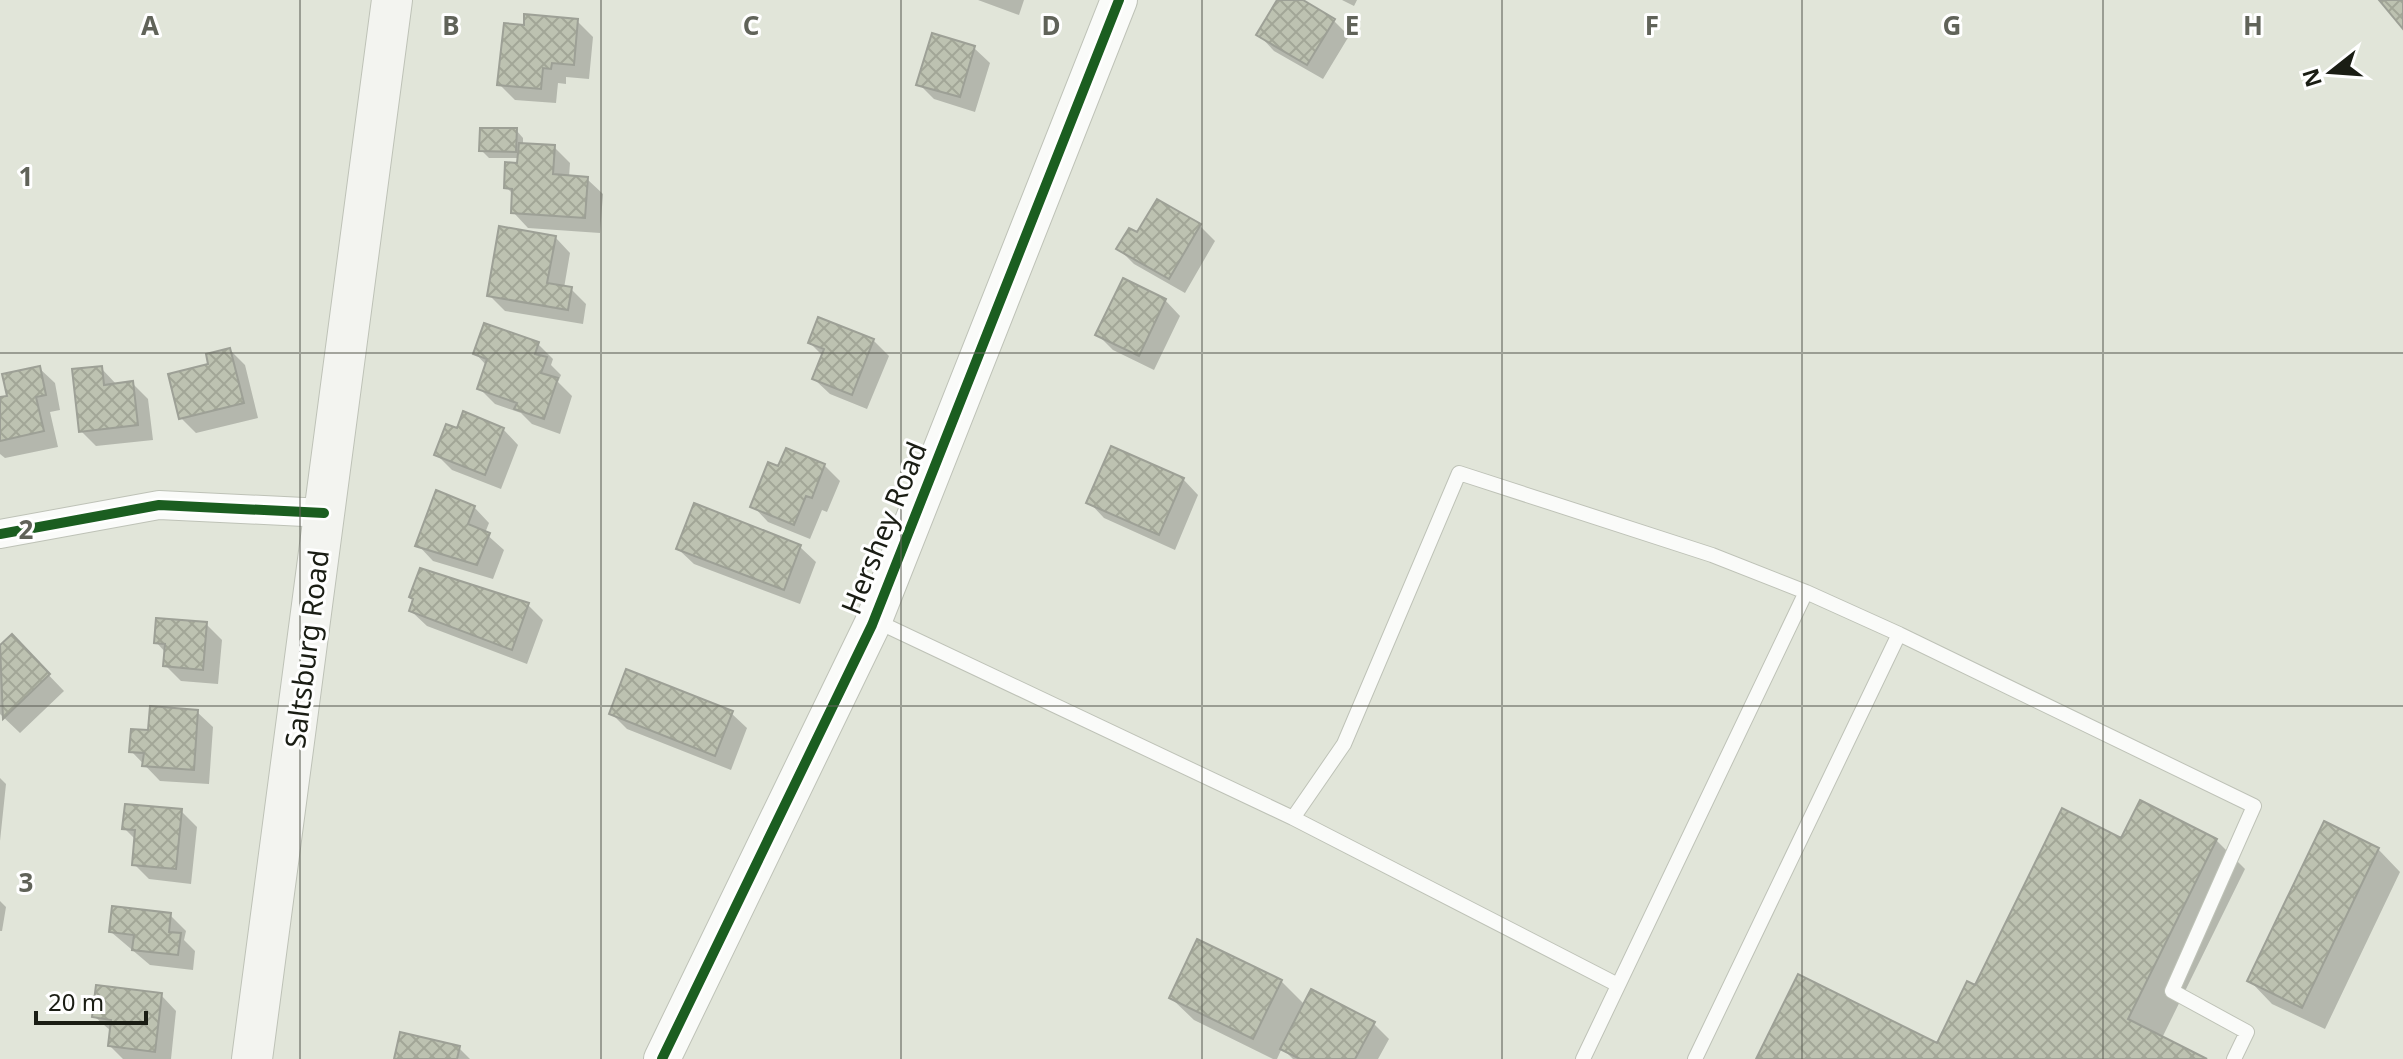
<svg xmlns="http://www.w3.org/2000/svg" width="2403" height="1059" viewBox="0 0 2403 1059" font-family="'Noto Sans',sans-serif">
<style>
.shadow{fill:#0003}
.building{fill:url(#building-cross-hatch);stroke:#9da096;stroke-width:2}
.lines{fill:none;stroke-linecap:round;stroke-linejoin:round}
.service-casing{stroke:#bec2b7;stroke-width:16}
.minor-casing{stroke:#bec2b7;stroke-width:30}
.tertiary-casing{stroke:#bec2b7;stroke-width:38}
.secondary-casing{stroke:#bec2b7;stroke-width:42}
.service{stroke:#fafbf9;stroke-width:14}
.minor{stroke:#fafbf9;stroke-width:28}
.tertiary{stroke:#fafbf9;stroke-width:36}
.secondary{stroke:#f3f4f0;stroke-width:40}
.cycleway-casing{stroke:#fff;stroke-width:15}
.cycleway{stroke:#1b5e20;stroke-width:10}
.grid{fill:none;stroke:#606359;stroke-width:2;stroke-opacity:0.55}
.labels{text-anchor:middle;stroke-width:6;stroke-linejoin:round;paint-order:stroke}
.street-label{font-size:28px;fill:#1a1d14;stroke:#fff}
.grid-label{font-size:26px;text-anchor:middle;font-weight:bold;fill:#606359;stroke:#fff;stroke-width:6;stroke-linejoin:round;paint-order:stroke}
</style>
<defs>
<pattern id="building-cross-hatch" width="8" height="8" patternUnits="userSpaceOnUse" patternTransform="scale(2)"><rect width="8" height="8" fill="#bdc2b1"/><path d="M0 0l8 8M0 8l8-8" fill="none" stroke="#a2a697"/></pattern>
</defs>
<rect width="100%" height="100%" fill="#e1e5d9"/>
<path class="shadow" d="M978 0H1024L1019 15Z
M1280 0H1299L1333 20 1349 36 1323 79 1274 51 1259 35Z
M1342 0H1357L1354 6Z
M577 21 593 37 589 79 566 77V84L558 83 556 103 515 100 499 84 525 28Z
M974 48 990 63 975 112 934 99 919 84Z
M516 130 523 138V145L554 147 570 163 569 177 587 179 603 194 600 233 528 228 513 212 514 195 506 187 520 158H489L481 150Z
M1199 225 1215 241 1185 293 1134 264 1119 249 1138 235Z
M555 237 570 253 564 288 571 289 586 304 583 324 505 311 489 295Z
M1165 300 1180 316 1154 370 1113 350 1098 335Z
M873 340 889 356 867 409 830 394 814 379 823 356 810 343Z
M538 344 553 359 551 365 561 375 558 382 572 396 560 434 532 424 521 413 495 404 479 388 487 366 475 353Z
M230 350 245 365 258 418 196 433 181 418 211 365Z
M39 368 55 383 60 410 50 412 58 447 5 458 0 454V399L9 397Z
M101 368 117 385 132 383 148 399 153 440 96 446 81 431Z
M503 429 518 445 501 489 452 470 436 454 458 430Z
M824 465 840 481 827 512 822 510 810 539 768 522 753 506Z
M1183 479 1198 495 1175 550 1104 518 1089 502Z
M695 506 800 547 816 562 800 604 694 564 678 549Z
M474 507 489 523 485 533 504 550 493 579 433 561 418 545Z
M528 605 543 620 527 664 427 626 411 611Z
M206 624 222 640 218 684 181 681 166 666V653L156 642Z
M12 637 64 691 20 733 0 714V648Z
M197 712 213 727 209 784 160 781 131 751 150 733Z
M611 713H731L747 728 731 770 627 729Z
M0 778 6 784 0 841Z
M181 811 197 827 191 884 149 879 134 864 136 840 124 828Z
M2216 840 2245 869 2162 1038 2205 1059H1759L1937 1046 1976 987 2122 841Z
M2378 849 2400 872 2325 1029 2272 1004 2250 981Z
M0 901 6 907 2 931H0Z
M170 915 186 931 184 940 195 951 193 970 150 965 111 932Z
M1281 981 1305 1005 1373 1023 1389 1039 1378 1059H1293L1282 1048 1277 1059H1273L1194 1020 1171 998Z
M161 995 176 1011 171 1059H123L110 1046 112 1032 94 1016Z
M459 1048 470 1059H396Z"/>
<path class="building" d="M1277 0H1303L1335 19 1307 65 1256 35Z
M2379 0H2403V29Z
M524 14 578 19 574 65 552 63 551 69 543 68 541 89 497 85 504 23 524 25Z
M932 33 975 46 960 97 916 85Z
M480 128H517L516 152 479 151Z
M519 143 555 145 553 174 588 177 585 218 511 213 512 189 504 188 505 162 517 163Z
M1157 199 1201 224 1169 279 1116 249 1129 228 1137 232Z
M499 226 556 236 547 283 572 287 568 310 487 296Z
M1123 278 1166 299 1139 356 1095 335Z
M818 317 874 339 852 395 812 379 824 349 808 343Z
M484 323 539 342 535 354 547 357 541 373 558 378 544 419 514 409 517 403 477 389 487 359 473 354Z
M230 348 244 403 179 419 168 374 208 364 206 354Z
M40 366 46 395 36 397 44 431 0 441V397L7 396 2 374Z
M102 366 104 385 133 381 138 425 79 432 72 369Z
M463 411 504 428 485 475 434 455 446 424 457 428Z
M1111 446 1184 478 1159 535 1086 503Z
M786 448 825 464 812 498 806 496 794 525 750 507 768 462 778 466Z
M436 490 475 506 468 524 490 533 477 565 415 546Z
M694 503 801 545 784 590 676 549Z
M420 568 529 603 512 650 409 611 413 599 409 597Z
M156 618 207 622 203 670 163 666 165 644 154 643Z
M12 634 50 674 3 719 0 645Z
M626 669 733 711 715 756 609 714Z
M150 706 198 710 194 770 142 766 144 753 129 752 131 729 148 730Z
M2140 800 2217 839 2128 1019 2207 1059H1756L1798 974 1937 1043 1967 981 1975 985 2062 808 2121 838Z
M125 804 182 809 176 869 132 865 135 830 122 829Z
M2324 821 2379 848 2302 1008 2247 981Z
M112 906 171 913 169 932 181 933 178 955 132 950 134 935 109 932Z
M1197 939 1282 980 1253 1039 1169 998Z
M96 985 162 993 155 1052 108 1046 111 1020 92 1017Z
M1311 989 1375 1022 1355 1059H1300L1280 1049Z
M400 1032 460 1046 457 1059H394Z"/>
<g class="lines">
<g class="service-casing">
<path id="service" d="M874 620 1293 818 1618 985
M1899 634 2254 806 2172 991 2247 1032 2234 1059
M1293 818 1344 744 1459 473 1712 555 1806 592
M1583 1059 1806 592 1899 634 1695 1059"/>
</g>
<g class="minor-casing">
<path id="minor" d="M0 534 159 505 324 513"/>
</g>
<g class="tertiary-casing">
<path id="tertiary" d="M662 1059 872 625 1119 0"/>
</g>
<g class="secondary-casing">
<path id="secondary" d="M252 1059 392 0"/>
</g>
<use href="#service" class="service"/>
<use href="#minor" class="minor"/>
<use href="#tertiary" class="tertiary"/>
<use href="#secondary" class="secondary"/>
<g class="cycleway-casing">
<path id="cycleway" d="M0 534 159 505 324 513
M662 1059 872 625 1119 0"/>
</g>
<use href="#cycleway" class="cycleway"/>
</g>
<path class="grid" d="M300 0V1059M601 0V1059M901 0V1059M1202 0V1059M1502 0V1059M1802 0V1059M2103 0V1059M0 353H2403M0 706H2403"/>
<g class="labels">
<g class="street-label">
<text transform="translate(884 528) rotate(-68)" y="10">Hershey Road</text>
<text transform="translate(307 649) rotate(-83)" y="10">Saltsburg Road</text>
</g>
</g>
<g class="grid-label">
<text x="150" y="35">A</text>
<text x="451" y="35">B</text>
<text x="751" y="35">C</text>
<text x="1051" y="35">D</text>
<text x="1352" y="35">E</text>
<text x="1652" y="35">F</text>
<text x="1952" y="35">G</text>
<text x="2253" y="35">H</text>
<text x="26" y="186">1</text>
<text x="26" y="539">2</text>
<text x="26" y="892">3</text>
</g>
<g transform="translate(2331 72) rotate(253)" stroke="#ffffff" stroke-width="6" paint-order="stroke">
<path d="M0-6L14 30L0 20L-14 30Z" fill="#1a1d14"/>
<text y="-12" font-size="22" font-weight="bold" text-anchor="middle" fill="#1a1d14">N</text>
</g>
<path d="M36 1011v12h110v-12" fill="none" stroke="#1a1d14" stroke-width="4"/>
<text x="48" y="1011" font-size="24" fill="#1a1d14" stroke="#ffffff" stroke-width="6" paint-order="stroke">20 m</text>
</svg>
